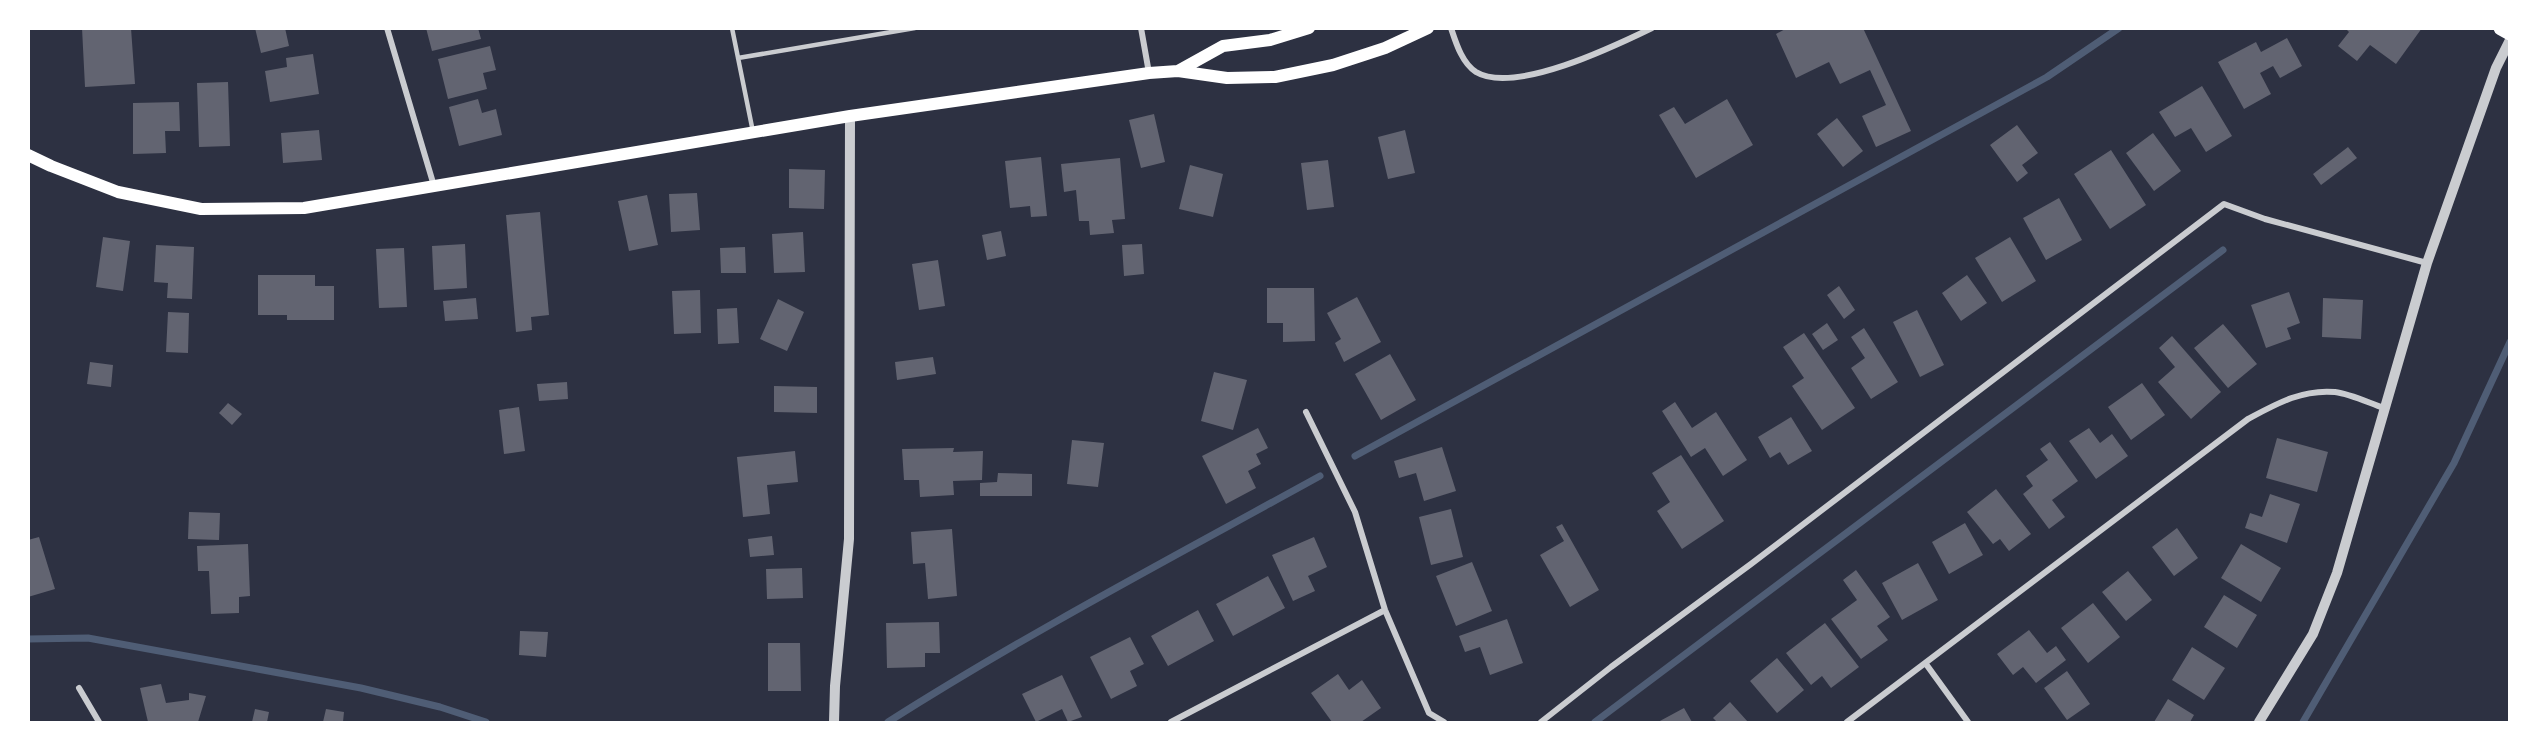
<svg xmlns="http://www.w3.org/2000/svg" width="2538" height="751" viewBox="0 0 2538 751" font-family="Karla,sans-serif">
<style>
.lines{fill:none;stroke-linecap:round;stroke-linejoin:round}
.stream{stroke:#4f5d75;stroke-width:7}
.building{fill:#626471}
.service{stroke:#caccd0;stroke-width:4.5}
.minor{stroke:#caccd0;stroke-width:6}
.tertiary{stroke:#caccd0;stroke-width:10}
.secondary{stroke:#fff;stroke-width:12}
.primary{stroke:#fff;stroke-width:15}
</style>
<rect width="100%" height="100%" fill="#2d3142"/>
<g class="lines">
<path class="stream" d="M1355 456 2047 77 2119 28
M28 639 88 638 361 688 440 707 486 722
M888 722C1028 633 1175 556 1320 476
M1595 722 2223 250
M2303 722 2454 463 2510 342"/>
</g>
<path class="building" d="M82 28H131L135 84 85 87Z
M255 28H285L289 46 261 53Z
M426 28H478L481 39 432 51Z
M1787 28H1863L1911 131 1876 147 1862 116 1886 105 1870 70 1840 84 1829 62 1796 78 1776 34Z
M2345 28H2422L2396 64 2370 45 2357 61 2338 46 2349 32Z
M2287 38 2302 66 2280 78 2273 66 2260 73 2271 94 2244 109 2218 62 2256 42 2261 52Z
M490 46 496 70 483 73 487 89 448 99 438 59Z
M313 54 319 94 270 102 265 71 287 67 286 58Z
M228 82 230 146 199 147 197 83Z
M2202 86 2232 136 2206 152 2191 128 2175 137 2159 112Z
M478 99 482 113 496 109 502 135 459 146 449 107Z
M1727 99 1753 145 1696 178 1659 115 1674 107 1685 124Z
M179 102 180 131H165L166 153 133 154V103Z
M1154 114 1165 162 1141 168 1129 120Z
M1837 118 1863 151 1843 167 1817 134Z
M2017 125 2038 153 2022 165 2028 173 2017 182 1990 145Z
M319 130 322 160 283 163 281 133Z
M1405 130 1415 173 1388 179 1378 137Z
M2153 133 2181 171 2154 191 2126 153Z
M2348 147 2357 158 2321 185 2313 174Z
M2111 150 2146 205 2110 229 2074 174Z
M1041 157 1047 216 1031 217 1030 206 1010 208 1005 161Z
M1120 158 1125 219 1112 220 1114 233 1090 235 1089 221H1079L1076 190 1064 192 1061 164Z
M1328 160 1334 207 1307 210 1301 163Z
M1190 165 1223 174 1213 217 1179 209Z
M789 169 825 170 824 209 789 208Z
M697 193 700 230 671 232 669 194Z
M647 195 658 245 629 251 618 201Z
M2059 198 2082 240 2046 260 2023 218Z
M540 212 549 315 531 317 532 330 516 332 506 215Z
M1001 231 1006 256 987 260 982 235Z
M803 232 805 272 774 273 772 234Z
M103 237 130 241 123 291 96 287Z
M2010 237 2036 281 2002 302 1975 258Z
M465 244 467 288 434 290 432 246Z
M1142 244 1144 274 1124 276 1122 245Z
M156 245 194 247 192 299 167 298 168 283 154 282Z
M745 247 746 273H721L720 248Z
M404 248 407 307 379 308 376 249Z
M938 260 945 306 919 310 912 264Z
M258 275H315V286H334V320H287V315H258Z
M1967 275 1987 303 1961 321 1942 293Z
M1839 286 1855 310 1844 319 1827 295Z
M1267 288H1314L1315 341 1283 342V323H1267Z
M700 290 701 333 674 334 672 291Z
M2289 292 2300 323 2287 328 2291 339 2266 348 2251 305Z
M1357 297 1381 342 1344 362 1335 343 1341 339 1327 313Z
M476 298 478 319 445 321 443 301Z
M2323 298 2363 300 2361 339 2322 337Z
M778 299 804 312 787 351 760 339Z
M737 308 739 343 718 344 717 309Z
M1917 310 1944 365 1920 377 1893 322Z
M168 312 189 313 188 353 166 352Z
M1827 323 1838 340 1823 350 1812 334Z
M2223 324 2257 364 2228 388 2194 348Z
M1864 328 1898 382 1871 399 1851 368 1865 358 1851 337Z
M1804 333 1855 408 1822 430 1792 386 1804 378 1783 347Z
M2172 336 2221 392 2191 419 2158 382 2175 367 2159 348Z
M1390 354 1416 400 1381 420 1355 374Z
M933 357 936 374 897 380 895 362Z
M90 362 113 365 111 387 87 384Z
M1214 372 1247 380 1233 430 1201 421Z
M567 382 568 399 539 401 537 384Z
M2142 383 2165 415 2131 440 2108 407Z
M774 386 817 387V413L774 412Z
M1675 402 1692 428 1716 412 1747 460 1723 476 1705 448 1691 457 1662 411Z
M228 403 242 414 232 425 219 413Z
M519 407 525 451 504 454 499 410Z
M1791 417 1812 451 1788 465 1780 452 1770 458 1758 437Z
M1258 428 1268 448 1256 454 1261 464 1248 471 1256 488 1226 504 1202 456Z
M2089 428 2100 443 2112 434 2128 456 2096 479 2069 441Z
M2277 438 2328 452 2317 492 2266 478Z
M1072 440 1104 443 1098 487 1067 484Z
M2050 442 2078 481 2052 500 2065 517 2049 529 2023 494 2033 486 2026 476 2048 460 2040 449Z
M1442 447 1456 491 1424 501 1416 473 1399 478 1394 461Z
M954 448 953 452 983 451 982 480 953 481 954 495 920 497 919 480H904L902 449Z
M795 451 798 482 767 485 770 514 743 517 737 457Z
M1681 455 1724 521 1682 549 1657 511 1670 502 1652 473Z
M998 473 1032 474V496H980V483L997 482Z
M1996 489 2031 534 2009 551 2000 539 1993 544 1967 512Z
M2270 494 2300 504 2287 543 2245 528 2250 513 2262 517Z
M1451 509 1463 557 1431 565 1419 517Z
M189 512 220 513 219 540 188 539Z
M1965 523 1983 555 1949 574 1932 542Z
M1562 524 1599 590 1570 607 1540 555 1564 541 1556 527Z
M2177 528 2198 558 2174 576 2152 547Z
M952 529 957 596 928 599 925 563 913 564 911 532Z
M772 536 774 555 750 557 748 539Z
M39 537 55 589 28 597V540Z
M1314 537 1327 567 1308 576 1315 591 1293 601 1272 555Z
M248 544 250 596 239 597V613L211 614 209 571H198L197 546Z
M2241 544 2281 568 2261 602 2221 578Z
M1472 562 1492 611 1456 626 1436 576Z
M1918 563 1938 600 1902 620 1882 583Z
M802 568 803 598 767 599 766 569Z
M1856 570 1890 617 1877 626 1888 640 1861 659 1831 619 1857 600 1843 580Z
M2128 571 2152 600 2126 621 2102 592Z
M1268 576 1285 608 1233 636 1216 604Z
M2224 595 2257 615 2237 648 2204 627Z
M2093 603 2120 637 2088 663 2061 628Z
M1198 610 1214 641 1168 666 1151 636Z
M1507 619 1523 663 1490 675 1480 647 1465 652 1459 636Z
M939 622 940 653H925V667L887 668 886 623Z
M1825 623 1859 667 1831 688 1822 676 1811 685 1786 653Z
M2029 630 2047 653 2056 646 2066 660 2036 683 2023 667 2013 675 1997 654Z
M520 631 548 632 546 657 519 655Z
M1130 637 1144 664 1130 671 1137 686 1111 699 1090 657Z
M768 643H800L801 691H768Z
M2192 647 2225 668 2204 700 2172 680Z
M1777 658 1804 690 1777 713 1750 681Z
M2067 671 2090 704 2067 720 2044 688Z
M1338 674 1349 690 1362 680 1381 708 1361 722H1332L1311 693Z
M1062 675 1082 717 1068 722 1062 709 1036 722 1022 694Z
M161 684 166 703 189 700V693L206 696 198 722H148L140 688Z
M2168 699 2194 715 2190 722H2154Z
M1730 702 1748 722H1717L1713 718Z
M1684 708 1692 722H1658Z
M255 709 269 712 267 722H252Z
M326 709 344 712 343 722H323Z"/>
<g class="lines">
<path class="service" d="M732 28 753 132
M738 58 915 28"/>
<path class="minor" d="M387 28 434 186
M1141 28 1149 73
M1451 28C1456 43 1462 63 1476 72 1514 95 1615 46 1652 28
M1306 412 1355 512 1385 610 1429 713 1444 722
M1926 664 1968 722
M79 688 99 722
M1171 722 1385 610
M1541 722 1611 667 1751 564 2224 204 2265 219 2427 263
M1847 722 2248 419C2276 404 2302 389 2335 392 2351 394 2369 403 2384 408"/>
<path class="tertiary" d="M834 722 835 686 849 539 850 116
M2259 722 2313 634 2337 573 2427 263 2496 68 2510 40"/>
<path class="secondary" d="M1178 71 1223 46 1270 40 1309 28
M28 155 51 166 118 192 201 209 304 208 850 116 1149 73 1178 71 1227 78 1275 77 1333 65 1385 48 1428 28"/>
<path class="primary" d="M2501 28 2510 33"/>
</g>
<rect width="2538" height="751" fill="none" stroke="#ffffff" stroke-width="60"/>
</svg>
